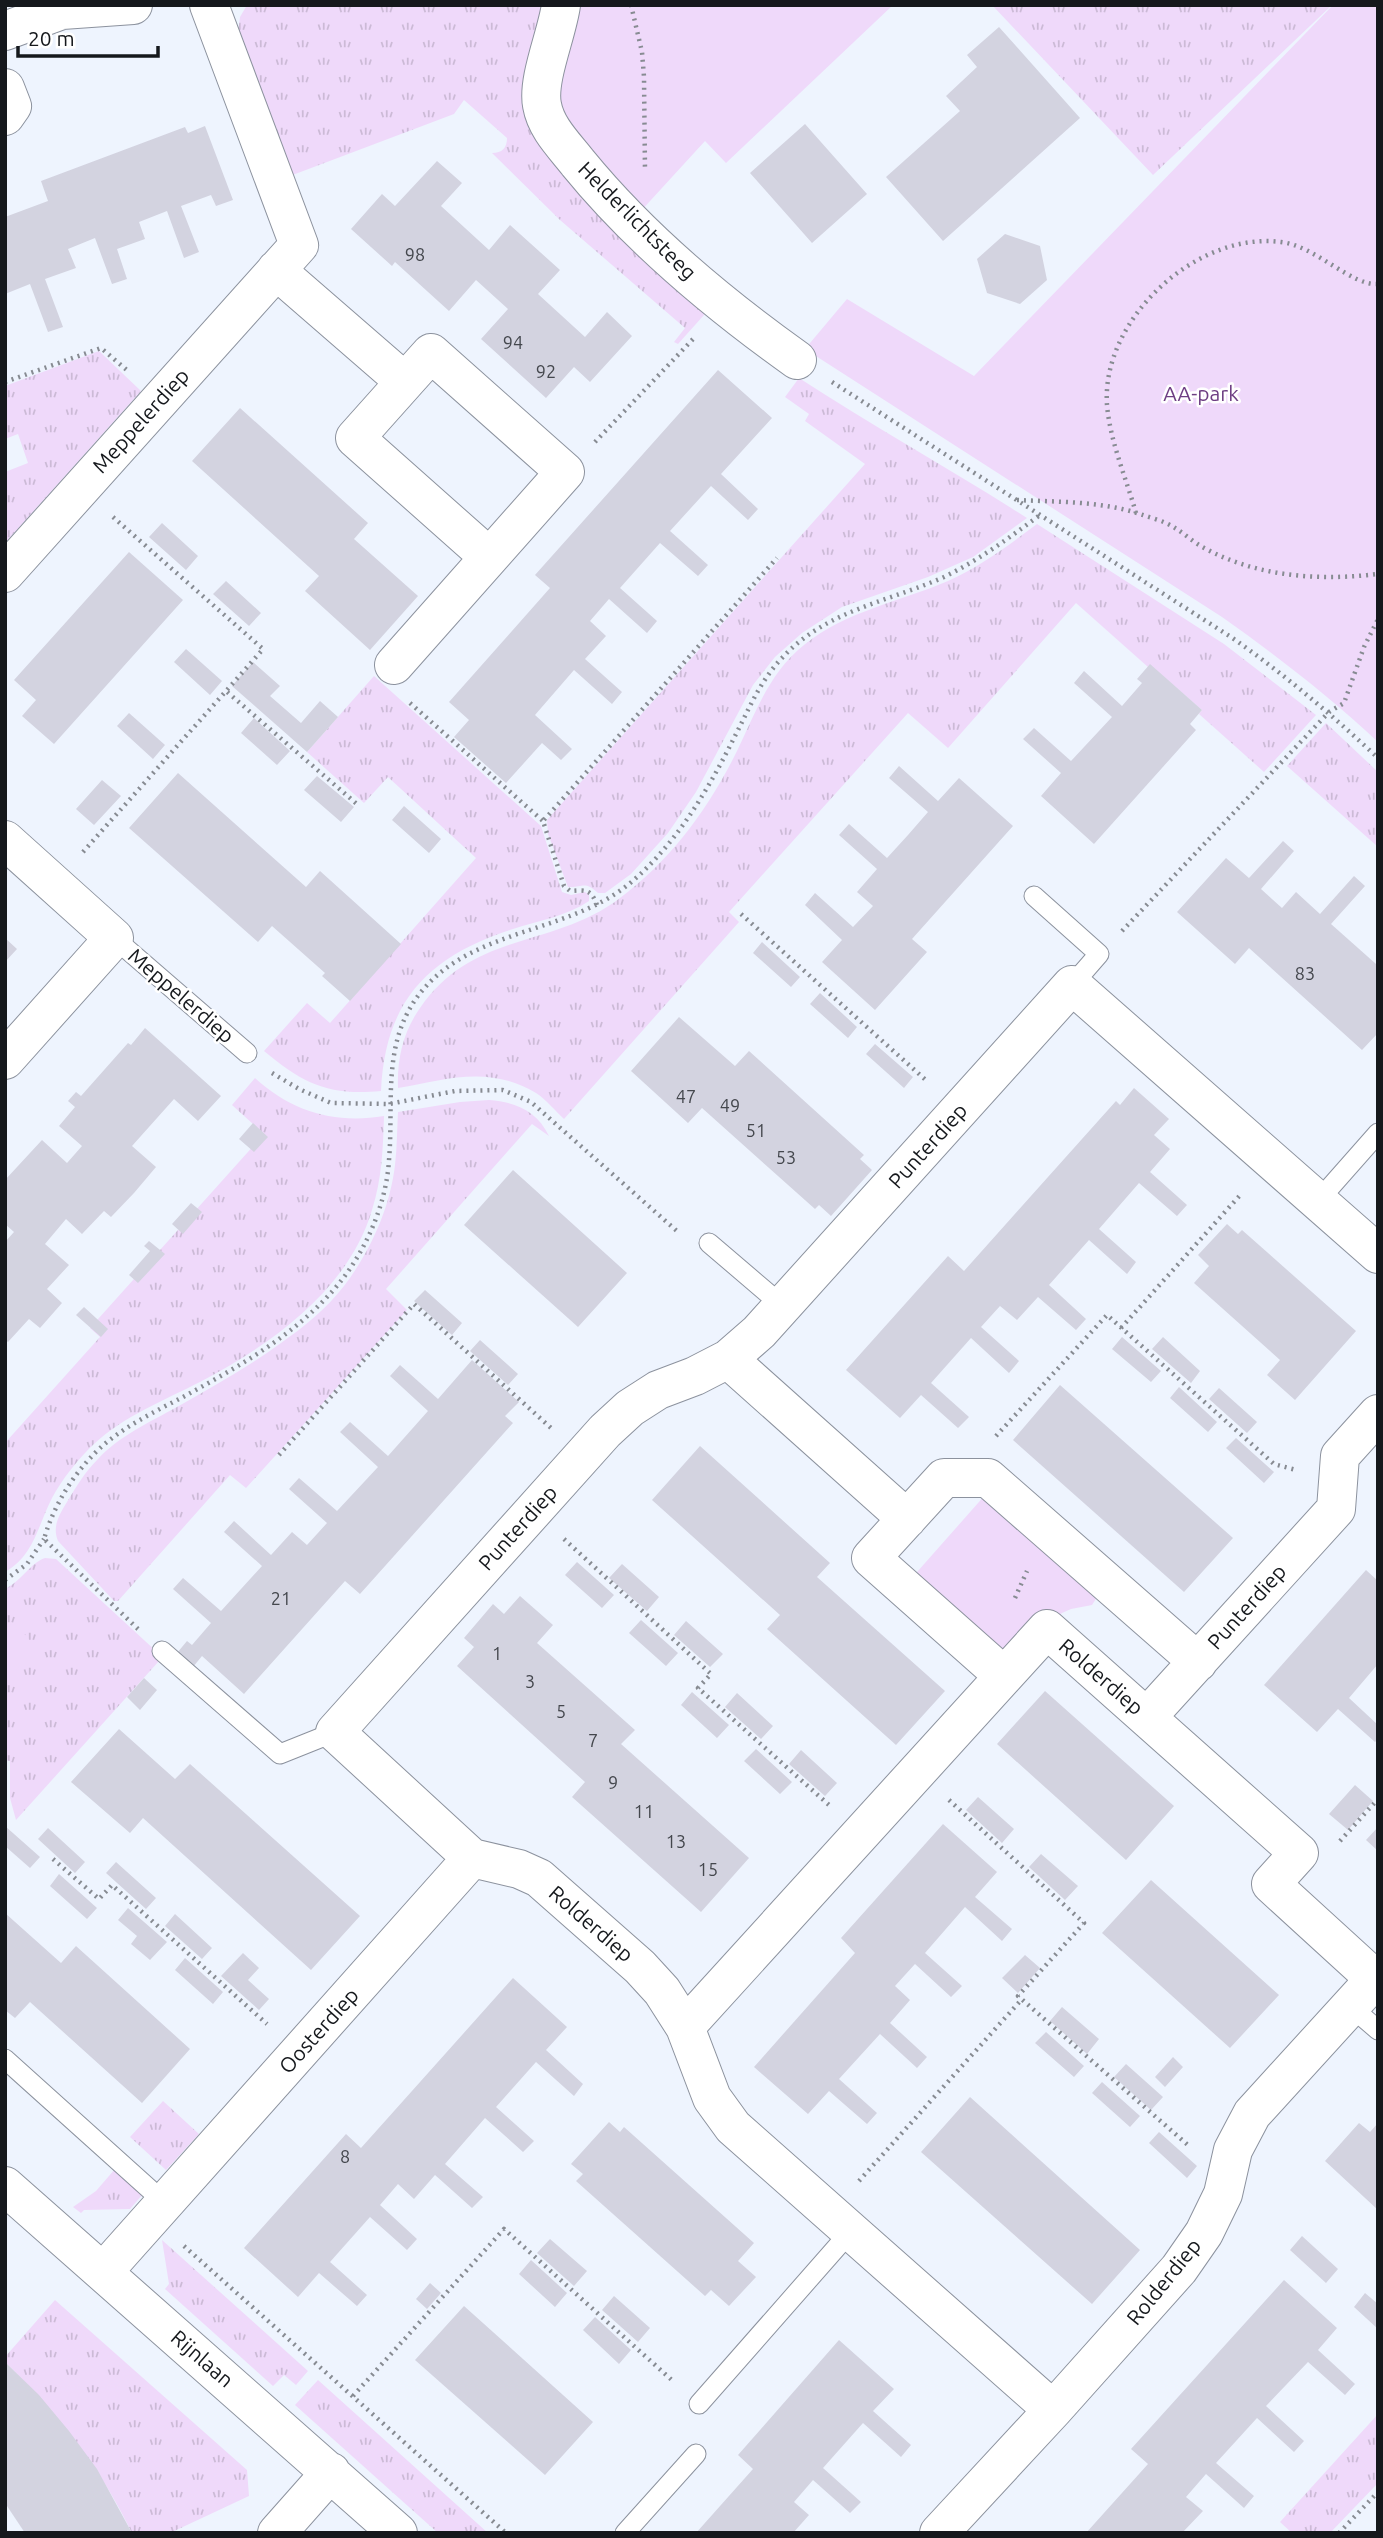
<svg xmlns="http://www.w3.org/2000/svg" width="1383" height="2538" viewBox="0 0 1383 2538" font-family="Ubuntu,sans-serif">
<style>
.grass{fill:url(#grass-tufts)}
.park{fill:#efd9fa}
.building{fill:#d3d3e0}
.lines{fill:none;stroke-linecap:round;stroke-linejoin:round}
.lane-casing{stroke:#8c929e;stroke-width:21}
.street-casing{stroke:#8c929e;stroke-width:40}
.path{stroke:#878b92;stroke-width:4.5;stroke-dasharray:2 5;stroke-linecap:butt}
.lane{stroke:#fff;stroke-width:19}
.street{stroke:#fff;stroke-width:38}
.labels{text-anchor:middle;stroke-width:5;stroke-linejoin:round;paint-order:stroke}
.number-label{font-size:18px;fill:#44474d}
.street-label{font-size:21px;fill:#15181c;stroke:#fff}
.park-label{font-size:21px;fill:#6e3e83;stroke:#fff}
</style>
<defs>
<pattern id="grass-tufts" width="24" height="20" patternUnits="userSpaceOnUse" patternTransform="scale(1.75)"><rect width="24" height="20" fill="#efd9fa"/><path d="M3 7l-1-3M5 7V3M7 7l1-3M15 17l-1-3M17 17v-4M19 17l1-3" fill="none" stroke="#ccbad6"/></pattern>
</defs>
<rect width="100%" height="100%" fill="#eef4fe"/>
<path class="grass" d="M247 5H547L538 47 702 305 704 315 678 344 674 342 685 328 560 220 492 153C502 153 507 148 507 138L464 100 454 114 290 176 238 32 240 17Z
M992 5H1332L1153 175Z
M99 351 141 391 5 543V472L28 463 18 434 5 439V386Z
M799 378C874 427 952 470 1027 518L973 557 928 577 842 607 802 633 775 657 753 685 696 792 668 833 631 874 605 893H598C584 880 583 888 568 887L548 834 547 820 865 464 805 421 809 414 785 397Z
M1037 524 1224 644 1316 715 1264 772 1199 714 1202 710 1150 665 1148 667 1076 603 948 748 908 713 729 912 739 922 564 1119C555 1111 547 1100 536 1093 489 1065 448 1079 398 1088 397 1059 403 1032 420 1008 474 930 553 949 620 898 671 860 709 808 737 751 756 712 769 673 804 645 846 611 899 602 948 581 981 566 1009 545 1037 524Z
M374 676 541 826 562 892 571 895 585 892 589 895V901C567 916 538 921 513 929 429 956 385 1000 381 1091 330 1096 303 1084 264 1051L307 1003 330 1023 476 858 388 777 364 803 307 752Z
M1326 723 1378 772V847L1287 766Z
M255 1078C292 1112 335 1124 384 1116 383 1148 382 1179 372 1210 348 1291 270 1345 200 1382 165 1400 124 1416 94 1444 78 1459 63 1478 52 1498 38 1525 34 1556 5 1572V1443L100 1337 90 1328 264 1134 232 1105Z
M489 1100C516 1102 537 1111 549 1136L532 1124 386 1289 407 1310 246 1488 230 1475 118 1601H114L58 1541C52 1527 59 1515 67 1502 76 1487 85 1472 98 1459 119 1436 150 1422 177 1407 212 1387 248 1367 281 1343 304 1327 327 1308 344 1286 370 1252 390 1208 395 1165 397 1148 397 1130 398 1112L460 1102Z
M45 1558 56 1559 157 1652 159 1661 16 1820 10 1798V1761L5 1760V1589C23 1580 30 1563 45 1558Z
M163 2101 199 2134 166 2170 130 2137Z
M115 2169 143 2194 130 2209 84 2210 81 2213 73 2207 96 2191Z
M162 2240 308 2371 296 2385 284 2375 273 2386 165 2289 169 2284Z
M55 2300 247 2470 249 2496 170 2533H132C100 2467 57 2413 5 2362V2357Z
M318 2380 488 2533H438L295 2405Z
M1378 2414V2483L1330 2533H1292L1280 2522Z"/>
<path class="park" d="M577 5H893L726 163 705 141 640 212 560 118 557 80Z
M1333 5H1378V742C1329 696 1277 656 1222 617L805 349 847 299 974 376Z
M986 1494 1099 1594 1092 1605 1071 1609 1062 1613 999 1660 910 1580Z
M5 1621 27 1636 30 1642 20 1667 15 1670 5 1667Z"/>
<path class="building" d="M999 27 1080 118 943 241 886 177 960 111 946 96 977 67 967 55Z
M805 124 867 194 812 243 750 173Z
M205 126 233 200 216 206 211 195 181 206 199 252 184 258 167 211 139 222 145 239 117 249 127 279 112 284 95 238 68 249 76 268 45 279 63 327 48 332 30 284 5 294V217L48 201 41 181 185 127 188 133Z
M437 161 462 183 441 206 489 250 510 225 560 270 538 294 585 337 607 312 632 336 590 382 574 367 546 398 481 339 508 309 476 280 449 311 395 262 392 266 351 229 382 194 395 206Z
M1005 234 1040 246 1047 280 1020 304 987 293 977 259Z
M718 370 772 418 721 474 758 509 748 520 711 486 670 531 708 565 698 576 660 543 620 588 657 621 647 633 609 599 590 621 606 636 585 659 622 692 612 704 574 670 535 715 572 749 561 760 542 743 506 783 454 737 469 720 449 702 550 588 535 575Z
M240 408 368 523 354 539 418 596 370 650 305 591 319 576 192 461Z
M162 523 198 556 186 570 149 537Z
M129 552 183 600 54 744 22 716 36 700 14 680Z
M226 581 261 613 249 626 213 594Z
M186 649 222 681 210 695 174 662Z
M253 662 280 686 270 696 301 723 320 701 338 717 307 752 232 686Z
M1150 664 1202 710 1190 724 1196 730 1094 844 1041 796 1061 773 1023 739 1034 728 1071 761 1112 717 1074 683 1084 671 1122 706 1142 683 1137 679Z
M129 713 165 745 153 759 117 726Z
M254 718 290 751 277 765 241 733Z
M899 766 938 801 959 778 1013 826 912 939 927 952 875 1010 822 962 842 940 805 905 815 893 853 927 873 906 857 892 877 869 839 835 849 824 887 858 908 835 928 812 889 778Z
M178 773 306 887 320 871 401 944 350 1001 322 976 325 973 272 926 258 942 129 828Z
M317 776 354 807 341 822 304 790Z
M102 780 121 796 94 825 76 809Z
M404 806 441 839 429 853 392 820Z
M1283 841 1294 851 1261 889 1282 908 1296 892 1320 914 1354 876 1365 886 1331 924 1376 964 1378 962V1033L1362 1050 1249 948 1235 964 1177 912 1226 858 1249 878Z
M5 938 17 949 5 962Z
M762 942 800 977 791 987 753 953Z
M820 993 857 1027 848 1038 810 1004Z
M679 1017 735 1066 749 1051 864 1155 860 1159 872 1170 831 1216 819 1205 815 1209 702 1108 688 1123 631 1071Z
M145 1028 221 1096 198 1121 174 1099 132 1146 156 1167 134 1193 111 1217 104 1211 82 1234 66 1219 45 1244 69 1265 47 1289 62 1303 40 1328 29 1319 8 1342 5 1340V1242L14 1232 5 1224V1180L42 1140 67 1163 82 1146 59 1126 75 1107 68 1101 76 1092 81 1096 128 1043 131 1045Z
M875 1044 913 1077 904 1088 866 1054Z
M1134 1088 1169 1119 1154 1135 1170 1149 1150 1172 1187 1205 1177 1216 1139 1183 1099 1229 1136 1262 1127 1274 1089 1240 1049 1285 1086 1319 1076 1330 1038 1297 1017 1320 1000 1306 981 1327 1019 1361 1009 1373 971 1338 931 1383 969 1417 958 1428 921 1395 900 1418 846 1370 948 1256 964 1271 1116 1101 1120 1105Z
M253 1123 268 1137 254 1152 239 1139Z
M513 1170 627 1273 578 1327 464 1225Z
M191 1203 202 1212 183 1234 172 1224Z
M1227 1224 1238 1234 1242 1230 1356 1331 1295 1400 1267 1375 1280 1360 1194 1283 1209 1266 1198 1255Z
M149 1241 165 1254 138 1283 129 1275 150 1251 144 1246Z
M425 1290 462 1323 452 1335 414 1301Z
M84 1307 108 1329 101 1337 76 1315Z
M1122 1337 1161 1371 1151 1382 1112 1349Z
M1163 1337 1200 1371 1191 1383 1152 1349Z
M480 1340 518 1374 508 1385 470 1351Z
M472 1360 519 1402 505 1416 513 1423 360 1594 345 1581 244 1694 202 1656 193 1667 177 1653 187 1641 192 1645 211 1623 173 1589 183 1578 221 1611 262 1566 224 1532 234 1521 271 1555 292 1532 307 1545 327 1523 289 1489 299 1478 337 1511 378 1467 340 1432 350 1422 388 1456 428 1411 390 1376 400 1365 438 1399Z
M1060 1385 1233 1538 1184 1592 1013 1440Z
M1179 1387 1217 1422 1208 1432 1170 1398Z
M1219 1388 1257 1422 1247 1433 1209 1399Z
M1236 1438 1274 1472 1264 1483 1226 1448Z
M700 1446 830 1563 817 1577 945 1691 896 1745 767 1629 780 1615 652 1500Z
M577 1562 614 1595 602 1608 565 1575Z
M622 1564 659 1597 647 1611 609 1578Z
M1366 1570 1378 1581V1664L1349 1698 1378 1725V1739L1375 1742 1338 1709 1317 1732 1264 1685Z
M520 1596 553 1625 537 1643 635 1730 621 1744 749 1858 701 1912 572 1797 585 1782 457 1666 474 1647 464 1638 493 1604 504 1614Z
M641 1620 678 1653 666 1666 629 1633Z
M686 1621 723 1654 710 1667 674 1635Z
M144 1678 157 1690 140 1710 127 1697Z
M1045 1691 1174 1806 1126 1860 997 1744Z
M692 1692 729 1725 717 1738 681 1705Z
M737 1693 773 1726 761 1739 725 1707Z
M119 1729 175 1779 190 1764 360 1916 311 1970 143 1818 130 1833 71 1782Z
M756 1749 792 1782 780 1794 744 1761Z
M801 1750 837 1783 825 1796 789 1764Z
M1355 1785 1373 1801 1348 1830 1329 1814Z
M978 1797 1014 1829 1002 1843 966 1810Z
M943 1824 997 1872 975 1897 1012 1929 1002 1941 965 1907 925 1953 962 1986 951 1997 915 1964 895 1986 910 2000 890 2023 927 2057 917 2068 880 2034 839 2079 877 2113 867 2124 829 2091 808 2114 754 2067 855 1953 841 1938Z
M5 1826 40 1857 30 1868 5 1846Z
M1378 1827V1851L1366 1840Z
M48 1828 85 1862 75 1873 38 1839Z
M1041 1854 1078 1886 1065 1900 1029 1867Z
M116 1862 156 1898 146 1909 106 1873Z
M59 1874 97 1908 87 1919 50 1886Z
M1151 1880 1279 1995 1230 2048 1102 1933Z
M128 1908 167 1942 150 1960 131 1944 137 1936 118 1920Z
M5 1913 61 1963 76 1946 190 2049 142 2103 30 2002 15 2018 5 2010Z
M175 1914 212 1948 202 1959 165 1926Z
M243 1953 259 1968 248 1980 269 1999 259 2010 221 1976Z
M1025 1955 1040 1968 1018 1993 1002 1978Z
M185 1958 223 1992 213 2004 175 1970Z
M513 1978 567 2027 546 2050 583 2084 574 2096 536 2062 496 2107 534 2141 523 2152 485 2118 445 2164 483 2197 472 2208 435 2175 414 2199 398 2184 380 2205 417 2239 407 2250 370 2217 330 2262 367 2295 357 2306 319 2273 298 2297 244 2248 346 2134 361 2148Z
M1062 2007 1099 2039 1087 2054 1050 2021Z
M1046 2032 1084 2066 1074 2077 1035 2043Z
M1173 2057 1183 2067 1165 2087 1155 2077Z
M1126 2064 1163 2097 1151 2110 1114 2077Z
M1102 2082 1140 2116 1130 2127 1092 2093Z
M970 2097 1140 2250 1092 2304 921 2152Z
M609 2122 620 2132 624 2127 754 2243 738 2261 756 2277 729 2306 711 2290 705 2296 576 2181 583 2174 571 2164Z
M1359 2123 1370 2132 1378 2123V2210L1325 2161Z
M1159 2132 1197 2166 1187 2178 1149 2143Z
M1302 2236 1338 2269 1326 2283 1290 2250Z
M550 2239 587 2271 574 2286 537 2253Z
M531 2260 567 2293 555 2307 519 2274Z
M1284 2280 1337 2328 1318 2350 1355 2384 1345 2395 1308 2362 1266 2406 1304 2441 1294 2452 1257 2418 1216 2463 1254 2496 1244 2508 1206 2474 1186 2497 1203 2511 1182 2533H1086L1148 2464 1131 2449Z
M430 2283 441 2293 427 2309 416 2299Z
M1365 2293 1378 2304V2329L1354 2307Z
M614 2296 650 2328 638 2342 602 2310Z
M464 2306 593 2422 545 2475 415 2360Z
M595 2317 631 2350 619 2364 583 2330Z
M839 2340 894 2389 873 2411 911 2445 901 2457 863 2423 823 2468 861 2502 850 2513 813 2480 794 2502 809 2515 793 2533H696L753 2469 738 2455Z
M5 2362 39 2395 69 2431 97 2469 132 2533H25L5 2503Z"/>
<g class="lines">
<g class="lane-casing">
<path id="lane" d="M1034 896 1099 954 1072 985
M114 938 247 1053
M1318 1201 1378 1133
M709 1243 784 1307
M162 1651 280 1754 335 1732
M1350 2006 1378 2030
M5 2059 165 2203
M699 2404 851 2231
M625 2533 696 2454"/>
</g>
<g class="street-casing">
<path id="street" d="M561 5C557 34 537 79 542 105 546 128 564 145 578 163 640 239 717 303 797 360
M5 31 62 10 133 5
M5 88 12 106 5 116
M276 270 405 382 431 353 565 472 394 665
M405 382 355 438 489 557
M5 573 299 245 209 5
M5 840 114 938 5 1060
M728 1359 907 1519
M1004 1676 871 1558 944 1478H988L1198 1662
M1147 1717 1336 1509 1340 1456 1378 1414
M685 2027 1047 1629 1299 1853 1271 1884 1375 1979 1252 2114 1233 2150 1223 2194 1204 2233 1179 2269 1053 2410 733 2127 712 2098 685 2027 662 1991 640 1967 539 1878 519 1869 472 1858 335 1732 605 1431 630 1408 658 1390 695 1376 728 1359 759 1332 1072 985 1378 1254
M5 2186 398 2533
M103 2272 472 1858
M277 2533 331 2472
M939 2533 1053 2410"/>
</g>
<path class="path" d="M631 5 642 52 644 77 645 171
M5 382 101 348 128 371
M832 382 1231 637C1284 674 1331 714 1378 758
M595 442 695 337
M1017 500C1058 502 1101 501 1140 514 1151 518 1165 521 1175 528 1185 534 1194 543 1206 549 1259 577 1319 581 1378 574
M1136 513C1126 478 1110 441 1107 405 1101 319 1197 231 1281 242 1316 246 1351 286 1378 284
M113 517 263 649 226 691
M410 703 543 821
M83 852 226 691 358 805
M597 905C591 889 586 890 570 891L564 886 543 821 777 558
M741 914 928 1082
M1122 931 1329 712 1344 703 1364 647 1378 619
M272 1073 299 1089 331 1103 389 1104 455 1091 503 1090 531 1102 678 1232
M1121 1328 1242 1193
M996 1436 1107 1315 1274 1464 1296 1470
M279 1455 414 1304 551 1428
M564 1539 711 1674 698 1688 829 1805
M5 1580 27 1564 44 1539
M1015 1598 1027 1571
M138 1629 44 1539C54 1505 73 1474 99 1449 123 1427 154 1412 183 1397 234 1369 287 1340 327 1297 361 1262 386 1209 389 1160 394 1101 381 1042 421 992 473 928 567 934 629 884 676 845 708 790 735 736 749 709 760 681 782 658 826 610 888 602 944 577 979 560 1009 538 1040 515
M949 1800 1084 1923 1018 1996 1189 2146
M1340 1841 1378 1799
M53 1859 99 1899 112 1885 267 2024
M859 2181 1022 1999
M184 2246 506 2533
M353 2396 504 2229 674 2382
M1339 2533 1378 2492"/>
<use href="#lane" class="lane"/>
<use href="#street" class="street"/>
</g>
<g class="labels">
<g class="number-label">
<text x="415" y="261">98</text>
<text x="513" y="349">94</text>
<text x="546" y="378">92</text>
<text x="1305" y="980">83</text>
<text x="686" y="1103">47</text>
<text x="730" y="1112">49</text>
<text x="756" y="1137">51</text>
<text x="786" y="1164">53</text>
<text x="281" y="1605">21</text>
<text x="497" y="1660">1</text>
<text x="530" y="1688">3</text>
<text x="561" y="1718">5</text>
<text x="593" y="1747">7</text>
<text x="613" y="1789">9</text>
<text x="644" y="1818">11</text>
<text x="676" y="1848">13</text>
<text x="708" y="1876">15</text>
<text x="345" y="2163">8</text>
</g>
<g class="street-label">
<text transform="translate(637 221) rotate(45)" y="7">Helderlichtsteeg</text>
<text transform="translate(141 421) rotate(-48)" y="7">Meppelerdiep</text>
<text transform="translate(181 996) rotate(41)" y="7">Meppelerdiep</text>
<text transform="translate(928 1146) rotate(-48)" y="7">Punterdiep</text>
<text transform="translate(518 1528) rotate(-48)" y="7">Punterdiep</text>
<text transform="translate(1247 1607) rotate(-48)" y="7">Punterdiep</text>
<text transform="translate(1101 1677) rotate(41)" y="7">Rolderdiep</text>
<text transform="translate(591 1924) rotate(41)" y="7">Rolderdiep</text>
<text transform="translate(319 2031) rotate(-48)" y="7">Oosterdiep</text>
<text transform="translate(1164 2282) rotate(-51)" y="7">Rolderdiep</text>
<text transform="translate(202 2359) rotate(41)" y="7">Rijnlaan</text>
</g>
<g class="park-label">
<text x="1201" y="401">AA-park</text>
</g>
</g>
<rect width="1383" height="2538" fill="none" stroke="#15181c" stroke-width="14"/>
<path d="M18 46v10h140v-10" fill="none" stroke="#15181c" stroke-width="3.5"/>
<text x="28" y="46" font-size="21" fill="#15181c" stroke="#ffffff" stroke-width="5" paint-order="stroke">20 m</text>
</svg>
